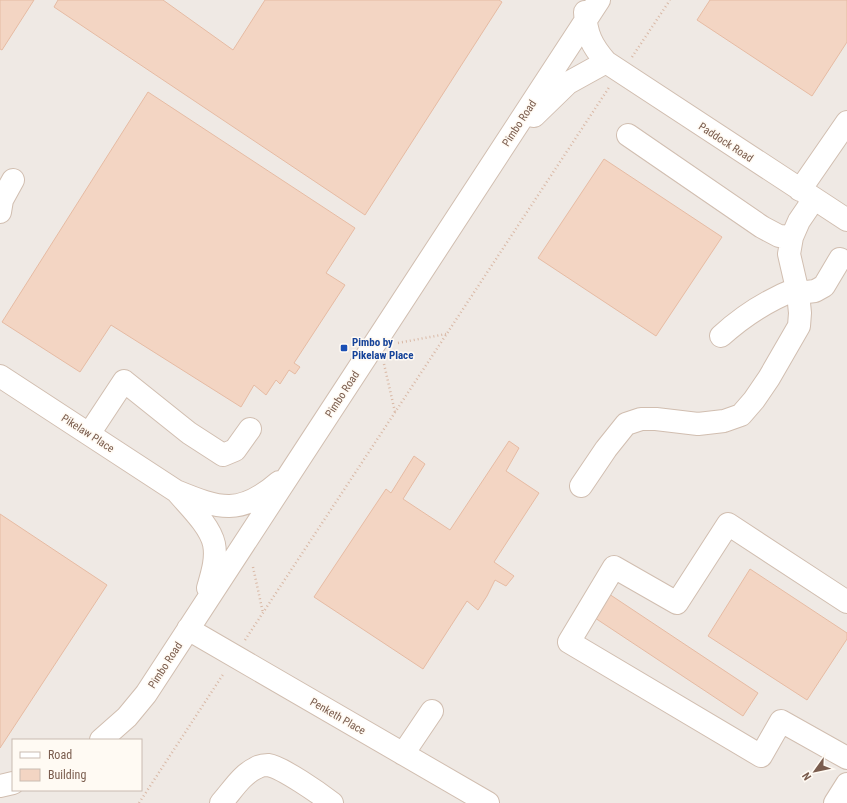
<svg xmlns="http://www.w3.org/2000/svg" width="847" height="803" viewBox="0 0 847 803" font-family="'Roboto Condensed',sans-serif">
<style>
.industrial{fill:#efe9e4;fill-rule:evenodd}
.building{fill:#f3d5c3;stroke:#e6bba3}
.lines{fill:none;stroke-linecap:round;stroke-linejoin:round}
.minor-casing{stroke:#d1beb0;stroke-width:24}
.path{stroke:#d9b8a5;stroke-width:2.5;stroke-dasharray:1 3;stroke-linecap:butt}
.minor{stroke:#fff;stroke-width:22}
.transit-dot{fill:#1a4fb4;stroke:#fffaf3;stroke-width:1.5}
.labels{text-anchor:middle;stroke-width:3;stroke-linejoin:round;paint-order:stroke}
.street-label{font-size:11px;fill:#7a5c4d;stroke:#fffaf3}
.transit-label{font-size:11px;font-weight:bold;fill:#164399;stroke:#fffaf3;text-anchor:start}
</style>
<rect width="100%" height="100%" fill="#fdf6ec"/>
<path class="industrial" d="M0 0H847V803H0ZM13 740H141V790H13Z"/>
<path class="building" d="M0 0H34L2 50 0 49Z
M58 0H163L233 50 265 0H499L502 2 365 215 54 7Z
M710 0H847V42L812 96 697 20Z
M148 92 355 228 326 273 345 285 294 363 300 367 295 374 289 370 280 384 276 380 266 395 254 385 241 407 111 325 80 372 2 322Z
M604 159 722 237 656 336 538 258Z
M509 441 519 448 506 471 539 493 494 562 514 576 506 586 495 580 487 596 478 610 467 601 423 669 314 597 386 489 391 493 414 456 425 464 403 499 450 530Z
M0 514 107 585 0 748Z
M750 569 847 633V639L807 700 708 636Z
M603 590 758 693 743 716 589 614Z"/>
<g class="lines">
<g class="minor-casing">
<path id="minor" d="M585 12C586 34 592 46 606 62L847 220
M534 116 568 83 606 62
M628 135 762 227 779 236 792 237
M800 190 847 122
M0 212 2 200 13 180
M798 293 815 291 824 286 840 259
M721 336C744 315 768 300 796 289
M0 376 176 491C220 509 240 516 279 482
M89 434 124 381 189 433 223 455 235 450 250 429
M581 486 606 449 626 424 641 419H656L698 424 724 421 741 415 754 400 769 378 799 326 800 313 798 293 789 254 792 237 799 221 814 199
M178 493C190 507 210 526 214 544 217 559 212 574 208 588
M847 602 728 524 677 603 614 567 569 642 761 756 781 721 847 758
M188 629 488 803
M101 740 127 717 146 694 599 0
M403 754 432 711
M0 786 13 783
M221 803C232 791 241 775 256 768 259 766 265 765 268 765 282 767 320 794 332 803
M835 803 847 784"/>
</g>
<path class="path" d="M632 57 670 0
M398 343 446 334
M384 364 395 412
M253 567 263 613
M245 640 610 86
M139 803 224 673"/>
<use href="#minor" class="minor"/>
</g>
<rect class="transit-dot" x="340" y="344" width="8" height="8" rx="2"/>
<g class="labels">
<g class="street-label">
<text transform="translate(519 123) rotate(-57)" y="4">Pimbo Road</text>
<text transform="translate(726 142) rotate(33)" y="4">Paddock Road</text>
<text transform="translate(342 394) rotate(-57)" y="4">Pimbo Road</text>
<text transform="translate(88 433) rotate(33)" y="4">Pikelaw Place</text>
<text transform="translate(165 665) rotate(-57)" y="4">Pimbo Road</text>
<text transform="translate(338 716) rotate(30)" y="4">Penketh Place</text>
</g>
<g class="transit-label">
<text x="352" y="346">Pimbo by<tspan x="352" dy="13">Pikelaw Place</tspan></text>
</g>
</g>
<rect x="12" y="739" width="130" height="52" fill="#fffaf3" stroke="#cabbb1"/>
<rect x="20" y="752" width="20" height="6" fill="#ffffff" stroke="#cabbb1"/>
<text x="48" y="759" font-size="12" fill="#7a5c4d">Road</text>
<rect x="20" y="769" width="20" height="12" fill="#f3d5c3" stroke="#cabbb1"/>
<text x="48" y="779" font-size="12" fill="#7a5c4d">Building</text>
<g transform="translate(815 771) rotate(237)" stroke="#fffaf3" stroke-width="3" paint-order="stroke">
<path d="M0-3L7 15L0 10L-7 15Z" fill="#7a5c4d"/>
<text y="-6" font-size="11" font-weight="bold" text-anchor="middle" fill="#7a5c4d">N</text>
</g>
</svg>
